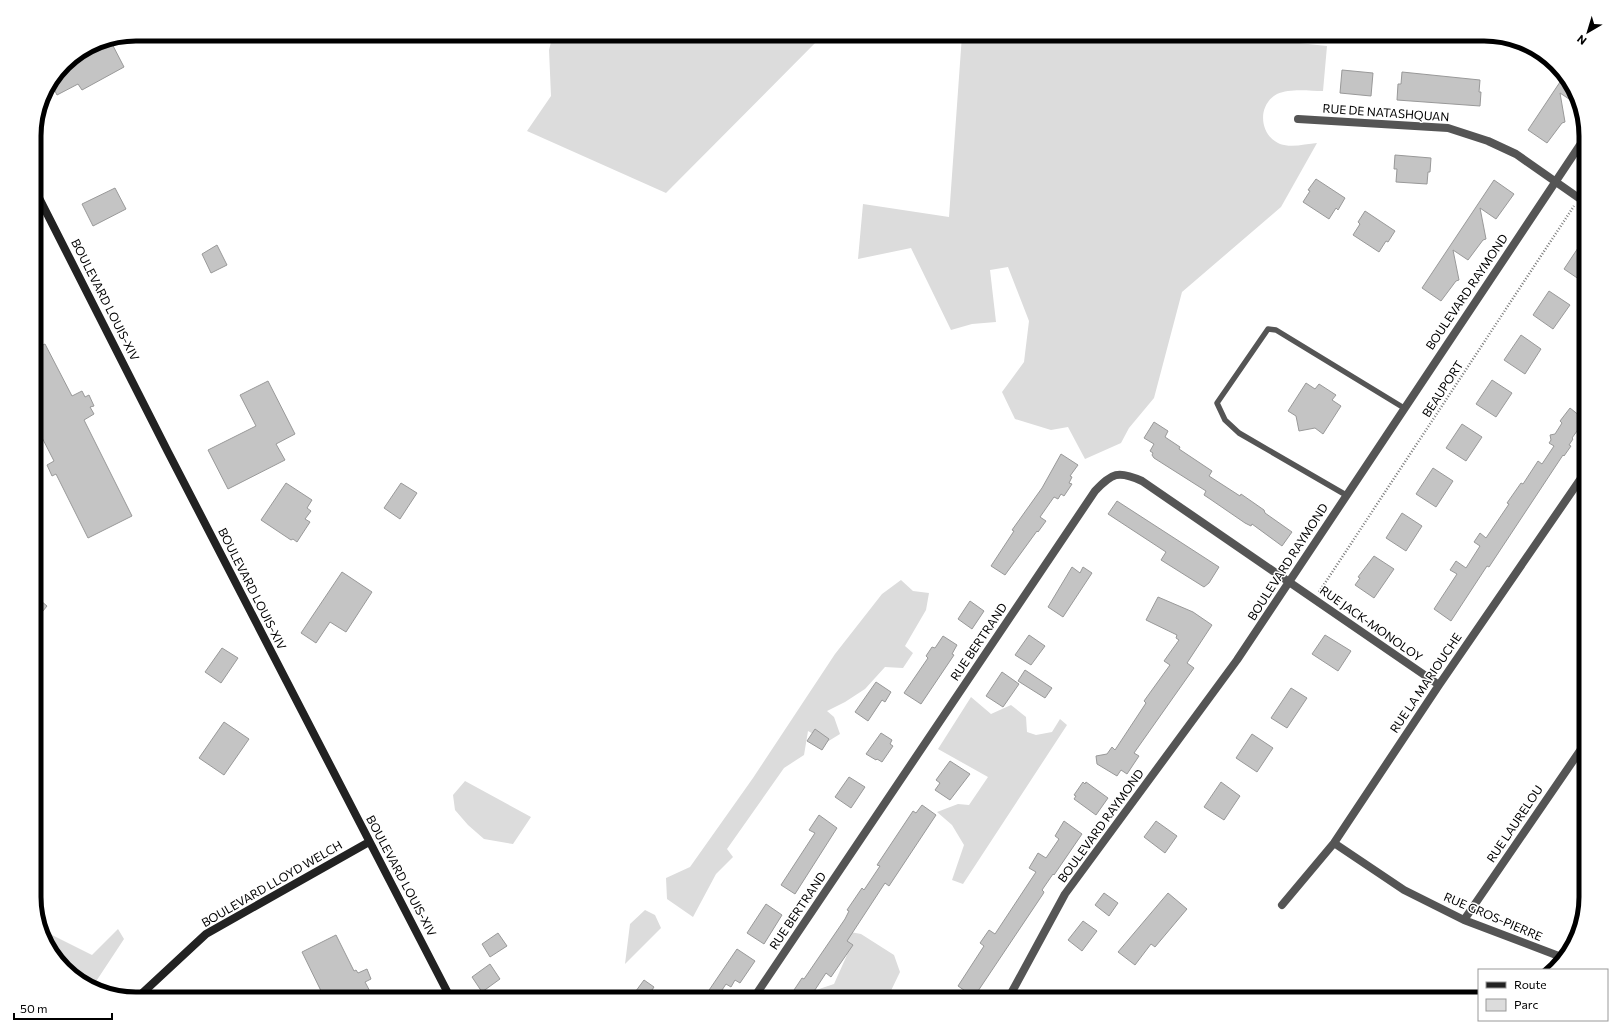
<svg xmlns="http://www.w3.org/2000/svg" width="1620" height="1033" viewBox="0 0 1620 1033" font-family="Commissioner,sans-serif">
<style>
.green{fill:#dcdcdc}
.building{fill:#c4c4c4;stroke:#999}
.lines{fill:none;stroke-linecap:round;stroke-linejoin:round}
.path{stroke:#777;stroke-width:2.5;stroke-dasharray:1 2;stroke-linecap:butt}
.service{stroke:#555;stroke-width:5.5}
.minor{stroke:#555;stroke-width:8}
.tertiary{stroke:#555;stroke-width:8}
.secondary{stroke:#222;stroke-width:8}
.labels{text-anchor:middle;stroke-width:3;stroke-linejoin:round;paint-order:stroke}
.street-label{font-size:12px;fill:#000;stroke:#fff}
.rim{fill:none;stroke:#000;stroke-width:5}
</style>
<rect width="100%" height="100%" fill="#fff"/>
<path class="green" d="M553 34H824L666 193 527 131 551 96 549 50Z
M970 34H1213L1327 46 1323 91C1310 91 1290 88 1277 94 1257 105 1259 135 1280 144 1291 148 1306 144 1317 143L1281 207 1182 292 1154 398 1129 428 1121 443 1085 459 1068 427 1051 430 1015 419 1002 392 1024 362 1029 321 1008 267 990 270 996 322 972 324 951 330 911 248 858 259 863 204 949 217 962 35Z
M901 580 913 591 929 593 926 610 905 646 913 653 903 668 885 667 865 689 845 702 827 711 834 717 840 734 827 742 808 731 804 755 784 768 727 849 733 857 716 874 693 917 667 899 666 878 690 867 753 778 835 654 882 594Z
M971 697 991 714 1011 705 1026 717 1027 732 1036 735 1052 732 1060 719 1067 725 963 884 952 880 964 845 952 825 937 812 958 804 969 805 988 777 938 749Z
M465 781 531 817 513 844 484 839 468 825 455 810 453 795Z
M645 910 655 915 661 928 625 964 630 924Z
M118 929 124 939 93 986 80 982 48 948 42 930 92 955Z
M840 930 861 934 894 955 900 972 887 999H817L816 990 834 984 847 955Z"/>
<path class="building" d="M110 40 124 67 82 90 78 84 57 95 51 83 63 65Z
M1342 70 1373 73 1371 96 1340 93Z
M1402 72 1480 80 1479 92H1481L1480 106 1397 100 1398 84H1401Z
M1564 76 1572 85 1578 105 1560 93 1565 122 1562 123 1547 143 1528 130Z
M1395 155 1431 158 1430 172H1428L1427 184 1396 182 1397 169H1394Z
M1316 179 1345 198 1338 210 1336 208 1329 219 1303 202 1310 191 1308 190Z
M1494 180 1514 194 1496 219 1480 208 1486 239 1483 240 1468 260 1453 250 1459 280 1456 281 1441 301 1422 288Z
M115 188 126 209 93 226 82 204Z
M1365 211 1395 231 1388 242 1386 241 1379 252 1353 235 1360 224 1358 222Z
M1586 236V284L1564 269Z
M217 245 227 265 211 273 202 254Z
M1549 291 1570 305 1553 329 1533 315Z
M1521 335 1541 349 1525 374 1504 360Z
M45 344 72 396 82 391 85 397 89 395 94 406 90 407 94 414 84 420 132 516 88 538 56 474 52 476 47 465 54 461 34 422V349Z
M1492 380 1512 393 1496 417 1476 404Z
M268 381 295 434 276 444 285 460 228 489 208 450 256 426 240 395Z
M1306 383 1315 389 1319 384 1336 395 1332 400 1341 406 1323 434 1315 428 1299 431 1296 416 1288 411Z
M1570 408 1585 420 1572 438 1573 439 1569 445 1571 446 1564 456 1563 455 1489 567 1487 566 1451 621 1434 609 1457 574 1450 570 1456 561 1466 568 1480 546 1474 542 1480 533 1486 538 1509 504 1507 503 1521 483 1523 484 1538 461 1542 464 1554 446 1549 443 1551 440 1550 435 1555 434 1562 423 1560 421Z
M1154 422 1168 431 1165 437 1180 447 1179 449 1212 471 1209 476 1240 496 1241 494 1264 510 1265 513 1292 532 1282 546 1252 524 1251 526 1245 523 1210 499 1204 495 1206 491 1154 458 1152 455 1153 453 1150 451 1154 444 1144 438Z
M1462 424 1482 437 1466 461 1446 448Z
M1061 454 1078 465 1070 476 1072 477 1069 483 1072 484 1064 496 1061 494 1058 499 1054 497 1040 517 1046 521 1038 532 1037 531 1005 575 991 566 1014 531 1012 530 1042 488Z
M1433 468 1453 481 1436 507 1416 494Z
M286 483 312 500 307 508 311 511 305 519 310 522 297 542 293 539 291 540 261 520Z
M401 483 417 493 400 519 384 508Z
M1117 501 1219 567 1209 583 1204 587 1161 560 1166 552 1108 514Z
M1402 513 1422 526 1406 551 1386 538Z
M1374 556 1394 569 1374 598 1355 585 1360 578 1358 577Z
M1072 567 1080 573 1083 567 1092 573 1063 617 1048 607Z
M342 572 372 592 346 632 330 622 316 643 301 633Z
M34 595 47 606 34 622Z
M1158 597 1193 612 1212 625 1187 663 1194 668 1134 753 1139 756 1127 774 1121 770 1117 776 1097 764 1096 756 1107 754 1112 747 1115 750 1146 703 1144 701 1170 665 1164 661 1179 640 1176 638 1177 635 1146 620Z
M970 601 984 611 972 629 958 619Z
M1029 635 1045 646 1031 665 1015 655Z
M1325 635 1351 651 1338 671 1312 654Z
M943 636 957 645 952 654 954 655 921 704 904 693 928 658 926 656 932 647 935 648Z
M222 648 238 658 221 683 205 672Z
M1025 670 1052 688 1045 698 1018 681Z
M1002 672 1019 684 1003 707 986 696Z
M876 682 891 692 885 702 882 700 868 721 855 712Z
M1291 688 1307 698 1287 728 1271 718Z
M224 722 249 739 224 775 199 758Z
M815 729 829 739 822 750 807 741Z
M881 733 892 740 890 744 893 746 882 762 877 759 876 760 866 754Z
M1252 734 1273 748 1257 772 1236 758Z
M950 761 970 774 950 800 935 790 940 783 936 780Z
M849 777 865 787 851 808 835 797Z
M1083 782 1085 784 1086 782 1108 798 1096 815 1074 799 1076 796 1074 795Z
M1221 782 1240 796 1224 820 1204 807Z
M922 805 936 815 889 886 885 883 847 941 853 945 831 977 826 973 809 999H788L802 978 804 979 845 919 849 911 847 910 862 888 864 890 880 866 877 865 913 811 916 813Z
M819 815 837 828 795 894 781 885 815 833 809 830Z
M1064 821 1082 834 1054 875 1053 874 1042 890 1044 892 1043 894 974 997 958 986 984 946 980 943 989 930 995 934 1036 872 1029 868 1038 853 1046 858 1059 839 1055 836Z
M1156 821 1177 836 1165 853 1144 837Z
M1104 893 1118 903 1109 916 1095 905Z
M1168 893 1187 909 1155 947 1151 944 1135 965 1118 952Z
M766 904 782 915 764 944 747 933Z
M1083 921 1097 931 1082 951 1068 940Z
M498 933 507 946 490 957 482 944Z
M336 935 354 971 356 970 358 973 367 969 371 979 365 982 374 999H325L302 952Z
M737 949 755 961 740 983 735 980 731 987 726 984 716 999H703Z
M490 964 500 979 482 992 472 977Z
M644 980 654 987 646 999H630Z"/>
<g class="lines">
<path class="path" d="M1481 34H1485
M1319 592 1574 206"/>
<path class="service" d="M1346 495 1239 433 1225 420 1217 403 1268 329 1276 330 1404 408"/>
<path class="minor" d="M1298 119 1448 128 1488 141 1516 154 1586 203
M1334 843 1404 890 1464 920 1564 958
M1282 905 1334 843 1439 685 1586 471
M1464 920 1586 742
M753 999 1095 491C1112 473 1118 470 1142 481L1439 685"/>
<path class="tertiary" d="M1008 999 1065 894 1237 660 1586 136"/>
<path class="secondary" d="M34 188 168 452 451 999
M136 999 206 934 369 842"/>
</g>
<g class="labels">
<g class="street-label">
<text transform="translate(1386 113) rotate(4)" y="4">RUE DE NATASHQUAN</text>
<text transform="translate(1467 292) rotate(-56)" y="4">BOULEVARD RAYMOND</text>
<text transform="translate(105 300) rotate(63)" y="4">BOULEVARD LOUIS-XIV</text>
<text transform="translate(1443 389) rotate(-57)" y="4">BEAUPORT</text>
<text transform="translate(1288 562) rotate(-57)" y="4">BOULEVARD RAYMOND</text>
<text transform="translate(252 589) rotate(63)" y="4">BOULEVARD LOUIS-XIV</text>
<text transform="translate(1371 624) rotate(35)" y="4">RUE JACK-MONOLOY</text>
<text transform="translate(979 642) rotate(-56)" y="4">RUE BERTRAND</text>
<text transform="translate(1426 683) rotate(-56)" y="4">RUE LA MARIOUCHE</text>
<text transform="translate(1515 824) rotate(-56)" y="4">RUE LAURELOU</text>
<text transform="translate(1101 826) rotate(-54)" y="4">BOULEVARD RAYMOND</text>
<text transform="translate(401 876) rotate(62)" y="4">BOULEVARD LOUIS-XIV</text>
<text transform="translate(272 884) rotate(-30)" y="4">BOULEVARD LLOYD WELCH</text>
<text transform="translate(798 911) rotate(-56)" y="4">RUE BERTRAND</text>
<text transform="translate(1493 917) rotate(23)" y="4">RUE GROS-PIERRE</text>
</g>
</g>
<path d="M0 0H1620V1033H0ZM136 41H1484A95 95 0 0 1 1579 136V897A95 95 0 0 1 1484 992H136A95 95 0 0 1 41 897V136A95 95 0 0 1 136 41Z" fill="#fff" fill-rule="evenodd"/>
<path class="rim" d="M136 41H1484A95 95 0 0 1 1579 136V897A95 95 0 0 1 1484 992H136A95 95 0 0 1 41 897V136A95 95 0 0 1 136 41Z"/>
<rect x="1478" y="969" width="130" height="52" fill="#ffffff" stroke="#999999"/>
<rect x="1486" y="982" width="20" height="6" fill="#222222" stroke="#999999"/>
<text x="1514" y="989" font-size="12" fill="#000000">Route</text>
<rect x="1486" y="999" width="20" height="12" fill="#dcdcdc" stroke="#999999"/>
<text x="1514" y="1009" font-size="12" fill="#000000">Parc</text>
<g transform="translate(1588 32) rotate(218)" stroke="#ffffff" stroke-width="3" paint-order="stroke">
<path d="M0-3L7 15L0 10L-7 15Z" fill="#000000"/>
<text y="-6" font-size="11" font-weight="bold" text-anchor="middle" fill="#000000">N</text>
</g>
<path d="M14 1013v6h98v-6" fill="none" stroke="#000000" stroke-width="2"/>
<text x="20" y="1013" font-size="12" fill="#000000" stroke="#ffffff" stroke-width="3" paint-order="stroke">50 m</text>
</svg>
